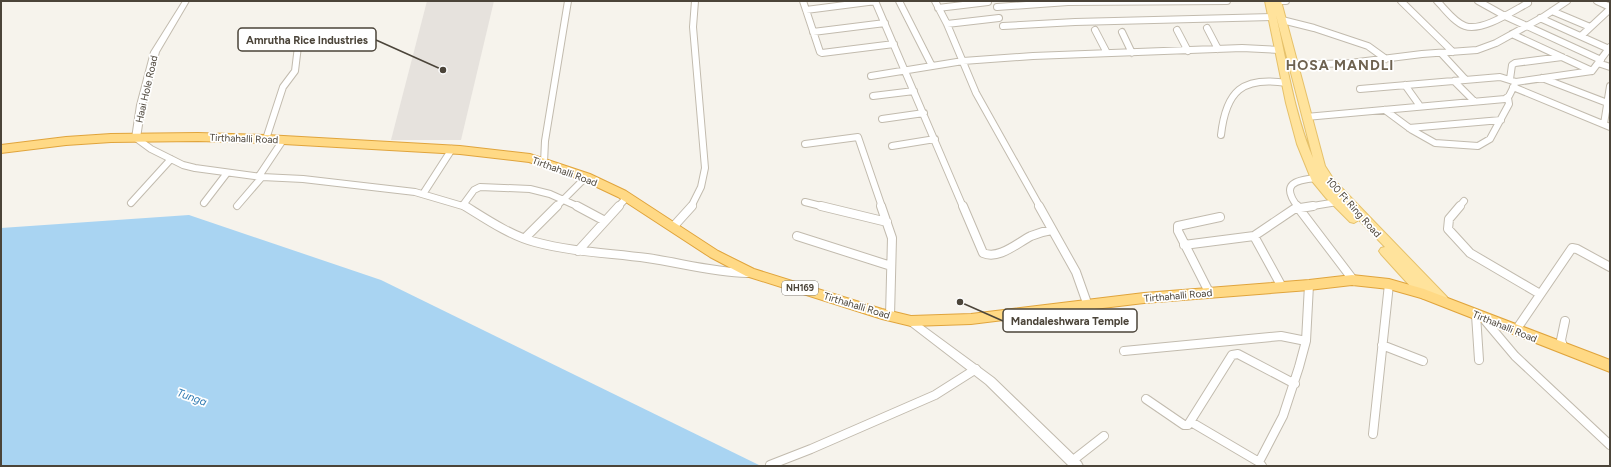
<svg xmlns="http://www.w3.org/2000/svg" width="1611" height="467" viewBox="0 0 1611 467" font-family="Figtree,sans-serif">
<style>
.industrial{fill:#e6e2dd}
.water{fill:#a9d4f2}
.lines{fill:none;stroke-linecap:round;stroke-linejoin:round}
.minor-far1-casing{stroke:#c2bbae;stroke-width:8}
.minor-casing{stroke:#c2bbae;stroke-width:10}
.tertiary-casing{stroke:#c2bbae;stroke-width:2}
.primary-casing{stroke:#e6c16a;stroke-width:2}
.trunk-casing{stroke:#e0a43c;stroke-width:2}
.minor-far1{stroke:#fff;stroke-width:6}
.minor{stroke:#fff;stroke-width:8}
.tertiary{fill:#fff;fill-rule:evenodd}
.primary{fill:#ffe39c;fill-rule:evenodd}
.trunk{fill:#ffd985;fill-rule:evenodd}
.labels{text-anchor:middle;stroke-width:3.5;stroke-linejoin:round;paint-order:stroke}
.shield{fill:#fff;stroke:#817c74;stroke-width:1}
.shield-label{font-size:9px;font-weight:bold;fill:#4b4439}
.street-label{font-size:10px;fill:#4b4439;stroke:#fff}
.water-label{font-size:11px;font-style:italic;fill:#2e7ab2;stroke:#fff}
.district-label{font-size:14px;font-weight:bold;letter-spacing:1px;fill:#6e6250;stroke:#fff}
.leader{fill:none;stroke:#4b4439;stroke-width:1.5}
.callout-dot{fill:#4b4439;stroke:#fff;stroke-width:1.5}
.callout{fill:#fff;stroke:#4b4439;stroke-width:1.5}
.callout-label{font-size:11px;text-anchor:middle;font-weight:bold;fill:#4b4439}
</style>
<rect width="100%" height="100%" fill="#f6f3ec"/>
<path class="industrial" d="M427 1H494L461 140H391Z"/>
<path class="water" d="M189 215 381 280 761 466H1V228Z"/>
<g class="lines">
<g class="minor-far1-casing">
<path id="minor-far1" d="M803 1 820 52 822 53 894 44
M875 1 963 207
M899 1 932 66
M935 1 947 24 976 93 1040 207
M1278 1H1286
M1401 1 1453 52
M1437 1C1445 9 1454 22 1465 26 1482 32 1513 11 1528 3
M1478 1 1505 16 1601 60
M1597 1 1610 7
M997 7 1068 2 1227 1
M938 8 988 2
M806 10 876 1
M1552 11 1590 27
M1540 18 1609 49
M1282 20 1314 28 1368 46 1386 59
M947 24 999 18
M1003 26 1075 22 1273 17
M1207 28 1218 49
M1095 30 1107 53
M1177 30 1188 51
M813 32 885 23
M1122 32 1132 53
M1512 34 1592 71
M1581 36 1610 9
M1441 53 1465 79
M1598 63 1610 67
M1295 65 1350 63 1422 54 1477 50 1496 43 1543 17 1567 1
M871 76 963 61 1033 56 1242 48 1280 50
M1542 78 1610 104
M1510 79 1512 65 1515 63 1562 57
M1454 81 1474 101
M1405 85 1420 106
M1513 87 1610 127
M1360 89 1500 77 1516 82
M873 96 914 91
M1385 110 1412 130 1435 143 1478 146 1490 139 1509 104 1508 98
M1306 117 1505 99 1509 96 1516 82 1592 71 1610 47
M882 119 924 113
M1604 124 1610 86
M1409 128 1501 120
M1221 135C1226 91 1242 76 1287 83
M136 138 151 149 183 165 195 168 262 177 303 179 415 192 466 207
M266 139 283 87 295 71 299 38
M805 144 858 137 882 207
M892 146 935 139
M544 163 545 141 568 1
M259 176 283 140
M423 194 452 149
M805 202 825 207
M131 203 171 159
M204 203 227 173
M463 205 474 190 480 187 530 189 550 194 579 207
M237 206 262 177
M556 207 586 177
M618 207 627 197
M691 207 701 187 705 168 693 27 695 1
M1298 207C1280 184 1295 180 1316 178
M1307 207 1337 202
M1459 207 1464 201"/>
</g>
<g class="minor-casing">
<path id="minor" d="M465 206C486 219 511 236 535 242 572 252 610 253 647 258 681 263 713 272 747 273
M577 206 605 221
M821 206 887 222
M881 206 892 238 890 316
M963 206 983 253C999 260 1017 243 1031 236 1038 233 1045 231 1052 230
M1039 206 1076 272 1087 303
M1297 206 1354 281
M1460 206 1449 219 1448 229 1470 253 1540 294
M673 227 692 206
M797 236 891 266
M1254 236 1282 287
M525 238 557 206
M1184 245 1254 236 1294 209 1313 206
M578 251 619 206
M1209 292 1178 231V226L1220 217
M1476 315 1479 360
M1483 318 1515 356 1610 445
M1516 330 1572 248 1577 249 1610 267
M1382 345 1423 361
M1564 349 1561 340 1565 321
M1124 351 1281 336 1306 341
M1146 399 1184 425H1188L1232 355 1238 354 1295 384
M1191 422 1259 462 1262 466
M1373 434 1389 284
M1072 461 1104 436
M1259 462 1283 416 1299 367 1306 341 1309 285
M770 465 811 449 935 395 976 369"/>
</g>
<g class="tertiary-casing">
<path id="tertiary" d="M183 1H189L159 52 145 105 140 138 139 140H133L132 138 137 105 151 52Z
M911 317 994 378 1081 462 1083 466H1069L986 384 908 324 906 321 908 318Z"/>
</g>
<g class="primary-casing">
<path id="primary" d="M1265 1H1281L1325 166 1334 180 1447 297 1449 300 1447 303C1439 306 1435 299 1430 294L1428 297 1424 299 1420 297 1381 254 1379 251 1381 248 1385 247 1359 220 1354 223 1350 222 1326 198 1312 181 1297 144 1286 103ZM1276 15 1313 158C1294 113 1287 63 1276 15Z"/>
</g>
<g class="trunk-casing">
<path id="trunk" d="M198 133 266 135 460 146 530 154 590 174 626 191 718 251 754 269 882 309 911 316 971 314 1144 293 1309 280 1352 275 1389 279 1424 289 1610 360V372L1421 298 1389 289 1352 285 1309 290 1144 303 971 324 911 326 882 319 746 276 710 257 618 197 582 180 529 162 460 154 266 143 198 141 111 142 66 145 1 153V145L66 137 111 134Z"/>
</g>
<use href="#minor-far1" class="minor-far1"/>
<use href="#minor" class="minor"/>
<use href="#tertiary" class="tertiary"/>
<use href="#primary" class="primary"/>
<use href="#trunk" class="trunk"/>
</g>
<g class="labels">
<rect class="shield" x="782" y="281" width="36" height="14" rx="3"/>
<g class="shield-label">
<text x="800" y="291">NH169</text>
</g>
<g class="street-label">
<text transform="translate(146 89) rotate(-77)" y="4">Haai Hole Road</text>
<text transform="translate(244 138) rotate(2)" y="4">Tirthahalli Road</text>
<text transform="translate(565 171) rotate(20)" y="4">Tirthahalli Road</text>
<text transform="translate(1354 207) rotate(48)" y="4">100 Ft Ring Road</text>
<text transform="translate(1178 295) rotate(-5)" y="4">Tirthahalli Road</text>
<text transform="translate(857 305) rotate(17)" y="4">Tirthahalli Road</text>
<text transform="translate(1505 326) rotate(22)" y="4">Tirthahalli Road</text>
</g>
<g class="water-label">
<text transform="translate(192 397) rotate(20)" y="4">Tunga</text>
</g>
<g class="district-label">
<text x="1340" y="70">HOSA MANDLI</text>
</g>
</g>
<path class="leader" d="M443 70L376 40M960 302L1003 321"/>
<g class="callout-dot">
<circle cx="443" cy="70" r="4"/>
<circle cx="960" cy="302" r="4"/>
</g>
<g class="callout">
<rect x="238" y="28" width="138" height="23" rx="4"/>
<rect x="1003" y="309" width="134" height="23" rx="4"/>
</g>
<g class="callout-label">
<text x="307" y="44">Amrutha Rice Industries</text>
<text x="1070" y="325">Mandaleshwara Temple</text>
</g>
<rect width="1611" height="467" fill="none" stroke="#4b4439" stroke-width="4"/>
</svg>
